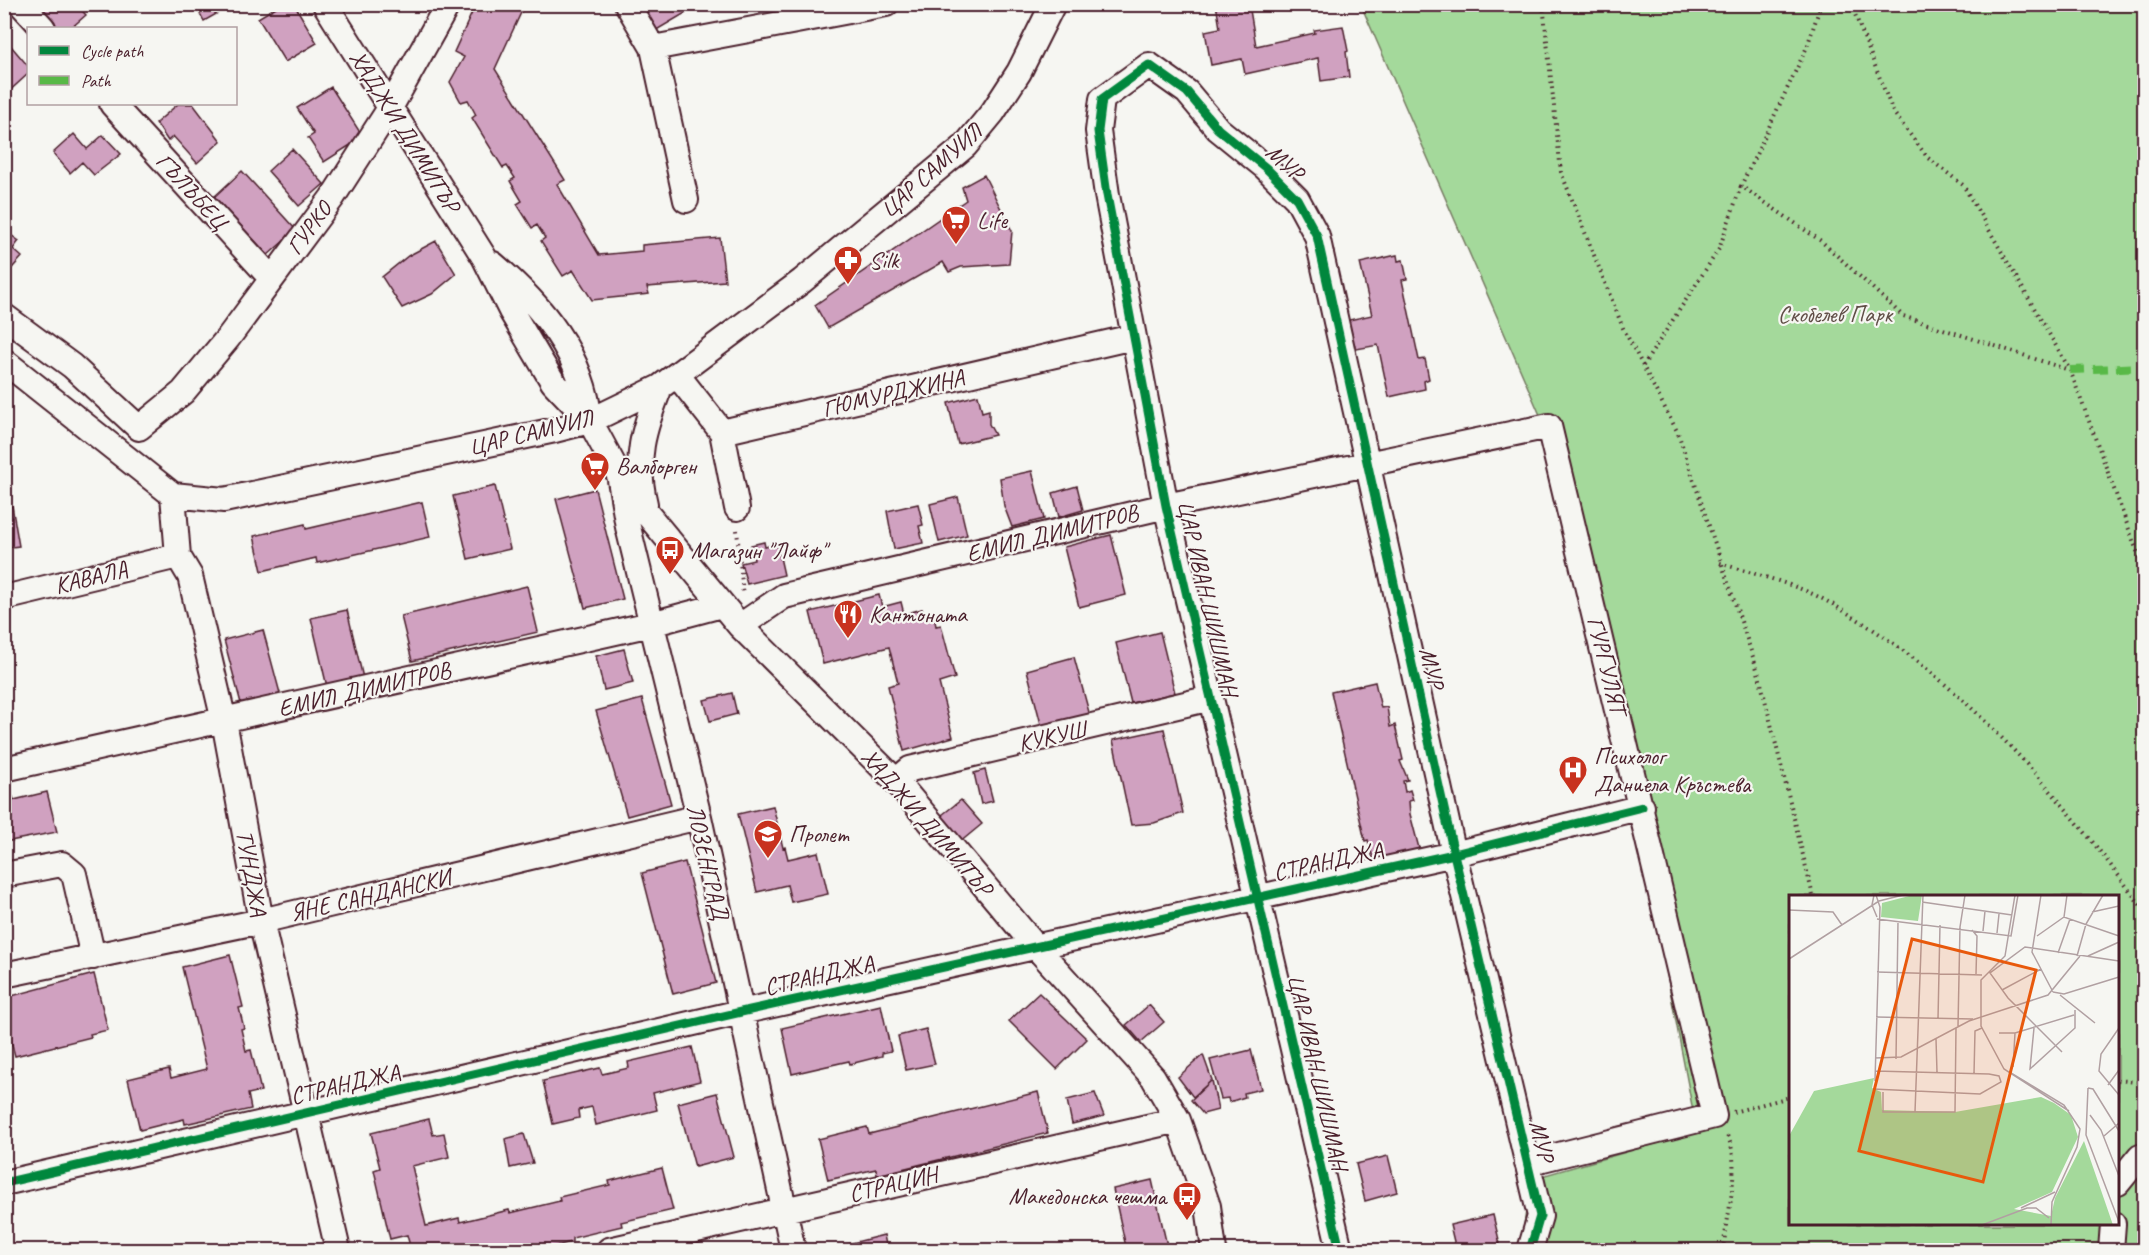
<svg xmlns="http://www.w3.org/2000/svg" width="2149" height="1255" viewBox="0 0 2149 1255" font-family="Caveat,sans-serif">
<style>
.green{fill:#a4d99b;stroke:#777c63;stroke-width:1.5;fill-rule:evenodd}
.building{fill:#d0a1c0;stroke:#4a1f2b;stroke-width:1.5}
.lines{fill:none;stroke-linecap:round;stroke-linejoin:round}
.minor-casing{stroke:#4a1f2b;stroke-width:28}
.path{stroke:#4a1f2b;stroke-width:4;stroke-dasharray:1.5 4.5;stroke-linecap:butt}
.minor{stroke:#f6f6f2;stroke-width:24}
.quiet{stroke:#58b947;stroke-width:8;stroke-dasharray:15 8;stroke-linecap:butt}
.cycleway-casing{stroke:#f6f6f2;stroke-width:13}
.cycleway{stroke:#00873e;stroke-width:9}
.labels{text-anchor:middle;stroke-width:4.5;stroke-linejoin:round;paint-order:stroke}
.street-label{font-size:24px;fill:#4a1f2b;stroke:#f6f6f2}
.poi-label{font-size:24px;fill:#4a1f2b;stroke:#f6f6f2;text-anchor:start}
.park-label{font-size:24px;fill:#604e47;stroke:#f6f6f2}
.inset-road{fill:none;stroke:#b1a0a2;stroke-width:1.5}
.view{fill:#e8590c;fill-opacity:0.15;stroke:#e8590c;stroke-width:3}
.inset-edge{fill:none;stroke:#4a1f2b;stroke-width:3}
</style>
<rect width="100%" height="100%" fill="#f6f6f2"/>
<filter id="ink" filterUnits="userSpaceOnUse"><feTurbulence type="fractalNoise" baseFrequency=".0167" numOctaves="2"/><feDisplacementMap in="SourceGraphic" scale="12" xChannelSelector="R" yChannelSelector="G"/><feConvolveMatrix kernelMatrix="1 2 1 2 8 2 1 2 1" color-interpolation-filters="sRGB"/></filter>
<g filter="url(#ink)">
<path class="green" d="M1361 5H2144V1250H1520L1531 1179 1697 1132 1633 796 1547 431ZM1790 896H2118V1224H1790Z"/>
<path class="building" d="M29 4H76L86 15 71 28H51Z
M195 4H234L204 21Z
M281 4H294L317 43 285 62 258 18Z
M476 4H525L495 69 565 180 557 184 599 255 642 251V245L720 238 725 281 647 287 649 294 592 300 573 270 563 276 541 241 545 238 537 225 532 228 517 204 522 201 510 181 515 178 507 166 503 168 472 118 476 115 468 100 461 102 450 82 464 57 454 52Z
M629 4H682L687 12 648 35Z
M1216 4H1249L1256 46 1315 33 1314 30 1343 26 1348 51 1346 52 1349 77 1321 81 1318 58 1245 74 1242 59 1211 65 1205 31 1220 28Z
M11 46 28 66V74L6 94 4 52Z
M331 87 363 137 324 162 308 138 314 134 297 108Z
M178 104H193L221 141 197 163 173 136 168 141 156 123Z
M74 134 87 149 103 135 121 154 94 175 82 162 70 173 53 153Z
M292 149 324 184 299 206 268 171Z
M242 171 296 230 268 255 214 197Z
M984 175 1012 231 1009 264 961 267 949 272 943 262 828 328 815 305 966 200 962 187Z
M4 230 19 241 13 249 22 257 4 277Z
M436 241 456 274 432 294 402 308 382 277 408 256Z
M1397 255 1398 261 1403 260 1407 279 1402 280 1419 360 1425 359 1429 379 1424 381 1425 389 1389 397 1378 345 1346 351 1340 322 1372 315 1360 263Z
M978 395 982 412 989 410V424L995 435 958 444 948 403Z
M1032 471 1044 519 1012 527 1004 506 1000 478Z
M495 486 510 549 468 559 453 496Z
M1077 486 1083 510 1059 517 1053 493Z
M595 489 623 599 585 608 556 499Z
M958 497 967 535 939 542 930 504Z
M422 502 430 537 317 563 316 558 262 571 254 536 305 524 306 529Z
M918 504 923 525 919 526 923 543 894 549 887 511Z
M12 506 19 546 4 548V508Z
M1111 535 1126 595 1079 607 1064 547Z
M764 542 765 547 777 544 784 575 747 584 741 563 754 560 751 545Z
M527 586 538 632 412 661 401 616Z
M879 595 882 607 901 602 904 614 922 609 925 619 934 616 936 626 941 625 955 678 939 683 953 737 904 751 888 686 898 683 889 647 823 664 810 612Z
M347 610 363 678 327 687 311 618Z
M263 630 281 697 242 707 224 640Z
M1160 632 1175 693 1131 703 1116 643Z
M624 649 633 683 604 690 596 656Z
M1074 657 1090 716 1042 728 1027 670Z
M1375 682 1381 708 1387 707 1390 727 1395 725 1403 760 1400 761 1408 780 1403 781 1405 792 1410 790 1413 800 1409 801 1410 814 1420 852 1375 866 1368 840 1365 841 1331 692Z
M732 693 737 714 710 721 704 700Z
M642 699 671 804 627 816 596 711Z
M1164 729 1183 813 1154 823 1131 825 1113 740Z
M985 770 993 801 981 804 974 773Z
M47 792 57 832 5 842 4 847V799L13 797 14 800Z
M961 800 982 824 959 843 938 818Z
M773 806 783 848 785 847 788 859 818 852 828 894 791 902 787 885 757 892 738 814Z
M685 862 716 983 673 994 642 873Z
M230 955 243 1007 239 1008 244 1028 241 1029 246 1051 251 1050 261 1091 248 1094 251 1109 185 1124 184 1119 140 1130 128 1079 169 1069 171 1078 207 1069 182 967Z
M94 974 108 1030 90 1034 91 1037 15 1056 4 1015V998Z
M1039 993 1087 1039 1057 1069 1009 1021Z
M881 1005 891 1051 882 1053V1056L850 1064 849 1061 792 1074 782 1028Z
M1149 1005 1164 1022 1141 1042 1126 1025Z
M926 1029 935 1064 906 1070 898 1036Z
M692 1047 700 1081 653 1093 657 1110 596 1125 592 1107 578 1110 579 1118 553 1124 543 1081 600 1068 602 1074 629 1068 628 1062Z
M1251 1050 1261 1089 1244 1093 1245 1097 1229 1102 1228 1098 1221 1099 1210 1060Z
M1203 1055 1212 1080 1193 1097 1178 1077Z
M1212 1080 1218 1110 1203 1114 1191 1100Z
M1038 1092 1048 1133 877 1175 876 1169 828 1180 818 1139 867 1127 869 1134Z
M717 1093 734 1157 695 1167 678 1103Z
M1095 1093 1104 1116 1072 1124 1067 1100Z
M429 1119 433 1135 444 1133 449 1157 412 1166 426 1226 459 1218 460 1222 509 1210 510 1213 560 1201 559 1197 610 1185 609 1181 662 1168 673 1210 621 1222 622 1226 572 1238V1242L539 1250H411L407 1235 390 1239 374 1170 380 1168 371 1133Z
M524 1134 533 1163 510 1168 505 1139Z
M1388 1156 1397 1192 1365 1201 1356 1164Z
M1152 1180 1168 1250H1111L1126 1247 1113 1189Z
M1493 1215 1500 1244 1473 1250H1456L1450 1225Z
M884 1235 887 1250H849L848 1244Z"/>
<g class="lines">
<g class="minor-casing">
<path id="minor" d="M21 4 43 28
M325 4 484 257 511 311 553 382 590 421 619 475 648 515 740 626 896 781 1036 947 1153 1077 1178 1120 1208 1206 1214 1250
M627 4 653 48 686 200
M653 48 886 4
M112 104 271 278
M493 264C542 306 583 354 590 421
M4 316 72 366 139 428 183 392 228 338 332 198 390 108 448 4
M4 361 173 495 224 500 555 430 590 421 660 387 802 281 965 146 993 112 1019 72 1053 4
M678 376 722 432 1133 337
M722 432 737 508
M620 480 628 527 699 817 793 1250
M173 495 178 556 190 576 224 721 261 921 338 1250
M645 504C634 459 643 430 660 387
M4 598 178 556
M740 626 784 596 1166 506 1549 426 1714 1116 1527 1163
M4 769 651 624 722 605
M896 781 910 769 1211 698
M4 875 62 864 74 874 93 957
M4 975 261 921 699 817
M4 1183 741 1012 1454 854 1642 807
M2118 1183 2140 1156 2144 1155
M609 1250 1178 1120
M1340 1250 1166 506 1107 195 1098 131 1102 99 1149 65 1187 92 1218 129 1266 168 1297 199 1317 236 1454 854 1540 1216 1530 1250
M2111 1250 2113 1224"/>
</g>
<path class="path" d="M1543 4 1561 172 1623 328 1678 433 1759 675 1813 896
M1821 4 1807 47 1741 186 1821 241 1903 316 2069 370
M1851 4 1893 112 1928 158 1963 185 2070 370 2144 570
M1643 366 1719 249 1741 186
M737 530 743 594
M1720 563C1752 574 1789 582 1819 597 1953 668 2056 789 2144 910
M2118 1080 2144 1083
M1733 1112 1790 1097
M1723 1250C1726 1220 1743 1160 1726 1134"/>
<use href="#minor" class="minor"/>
<path class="quiet" d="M2070 370 2144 367"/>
<g class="cycleway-casing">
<path id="cycleway" d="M4 1183 741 1012 1454 854 1642 807
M1340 1250 1166 506 1107 195 1098 131 1102 99 1149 65 1187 92 1218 129 1266 168 1297 199 1317 236 1454 854 1540 1216 1530 1250"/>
</g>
<use href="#cycleway" class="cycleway"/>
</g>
</g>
<defs>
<g id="supermarket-pin" transform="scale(1.5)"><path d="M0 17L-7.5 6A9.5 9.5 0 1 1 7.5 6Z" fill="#c8321e" stroke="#f6f6f2"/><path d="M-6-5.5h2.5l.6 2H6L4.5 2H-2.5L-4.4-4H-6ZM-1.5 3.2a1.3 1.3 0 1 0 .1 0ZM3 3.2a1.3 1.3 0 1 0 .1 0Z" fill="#fff"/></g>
<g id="pharmacy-pin" transform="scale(1.5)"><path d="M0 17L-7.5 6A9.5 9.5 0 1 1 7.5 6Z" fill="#c8321e" stroke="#f6f6f2"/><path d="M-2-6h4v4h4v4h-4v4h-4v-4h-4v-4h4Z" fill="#fff"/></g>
<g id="bus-pin" transform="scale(1.5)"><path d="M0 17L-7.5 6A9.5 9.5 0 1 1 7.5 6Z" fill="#c8321e" stroke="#f6f6f2"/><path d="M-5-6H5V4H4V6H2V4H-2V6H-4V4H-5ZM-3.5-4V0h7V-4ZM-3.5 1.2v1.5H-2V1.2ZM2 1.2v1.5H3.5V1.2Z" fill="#fff"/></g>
<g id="restaurant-pin" transform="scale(1.5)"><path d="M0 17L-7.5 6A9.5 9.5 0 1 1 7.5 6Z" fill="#c8321e" stroke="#f6f6f2"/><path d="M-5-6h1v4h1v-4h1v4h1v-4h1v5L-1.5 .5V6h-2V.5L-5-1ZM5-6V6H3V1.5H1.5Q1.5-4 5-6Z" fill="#fff"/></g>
<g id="hospital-pin" transform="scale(1.5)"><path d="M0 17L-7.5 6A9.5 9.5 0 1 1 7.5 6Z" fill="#c8321e" stroke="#f6f6f2"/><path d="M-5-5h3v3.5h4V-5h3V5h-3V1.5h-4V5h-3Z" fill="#fff"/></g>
<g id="school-pin" transform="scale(1.5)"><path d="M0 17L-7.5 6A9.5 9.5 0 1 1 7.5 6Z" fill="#c8321e" stroke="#f6f6f2"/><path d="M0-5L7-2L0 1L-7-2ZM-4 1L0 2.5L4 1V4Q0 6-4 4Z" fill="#fff"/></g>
</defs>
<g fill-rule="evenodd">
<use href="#supermarket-pin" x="956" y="220"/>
<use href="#pharmacy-pin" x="848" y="260"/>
<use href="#supermarket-pin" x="595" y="466"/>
<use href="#bus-pin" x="670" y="550"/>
<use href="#restaurant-pin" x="848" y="614"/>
<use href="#hospital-pin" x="1573" y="770"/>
<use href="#school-pin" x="768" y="834"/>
<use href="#bus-pin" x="1187" y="1196"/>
</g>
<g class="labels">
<g class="street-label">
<text transform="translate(405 131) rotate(58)" y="8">ХАДЖИ ДИМИТЪР</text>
<text transform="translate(1285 162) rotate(43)" y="8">МУР</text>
<text transform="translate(931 170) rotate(-42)" y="8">ЦАР САМУИЛ</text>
<text transform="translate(192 191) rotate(48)" y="8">ГЪЛЪБЕЦ</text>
<text transform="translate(309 228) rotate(-53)" y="8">ГУРКО</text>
<text transform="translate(893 393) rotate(-13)" y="8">ГЮМУРДЖИНА</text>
<text transform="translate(531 432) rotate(-14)" y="8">ЦАР САМУИЛ</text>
<text transform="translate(1052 533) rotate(-14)" y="8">ЕМИЛ ДИМИТРОВ</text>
<text transform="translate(91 577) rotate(-14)" y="8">КАВАЛА</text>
<text transform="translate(1208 598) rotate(77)" y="8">ЦАР ИВАН ШИШМАН</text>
<text transform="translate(1607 665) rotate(76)" y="8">ГУРГУЛЯТ</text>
<text transform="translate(1432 668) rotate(77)" y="8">МУР</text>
<text transform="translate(364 689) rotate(-13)" y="8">ЕМИЛ ДИМИТРОВ</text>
<text transform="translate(1052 736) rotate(-13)" y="8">КУКУШ</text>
<text transform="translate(927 822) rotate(49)" y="8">ХАДЖИ ДИМИТЪР</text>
<text transform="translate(1328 861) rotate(-12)" y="8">СТРАНДЖА</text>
<text transform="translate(708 862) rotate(77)" y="8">ЛОЗЕНГРАД</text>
<text transform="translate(252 873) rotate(80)" y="8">ТУНДЖА</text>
<text transform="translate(370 895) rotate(-13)" y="8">ЯНЕ САНДАНСКИ</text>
<text transform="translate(819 975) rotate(-13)" y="8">СТРАНДЖА</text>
<text transform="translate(1318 1072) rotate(77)" y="8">ЦАР ИВАН ШИШМАН</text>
<text transform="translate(345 1084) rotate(-13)" y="8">СТРАНДЖА</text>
<text transform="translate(1542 1141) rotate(77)" y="8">МУР</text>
<text transform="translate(893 1184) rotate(-13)" y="8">СТРАЦИН</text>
</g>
<g class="poi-label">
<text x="977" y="228">Life</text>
<text x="869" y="268">Silk</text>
<text x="616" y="474">Валборген</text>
<text x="691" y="558">Магазин "Лайф"</text>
<text x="869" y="622">Кантоната</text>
<text x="1594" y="764">Психолог<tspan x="1594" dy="28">Даниела Кръстева</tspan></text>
<text x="789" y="842">Пролет</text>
<text x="1166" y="1204" text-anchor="end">Македонска чешма</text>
</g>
<g class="park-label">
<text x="1835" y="322">Скобелев Парк</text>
</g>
</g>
<g transform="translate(1789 895)">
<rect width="330" height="330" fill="#f6f6f2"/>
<path d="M124 0H133L129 26 92 22 93 8ZM85 183 83 193 92 197 93 215 166 217 252 202 265 208 282 220 289 242 263 297 225 314 262 321 266 303 295 246 324 330H0V241L25 196Z" fill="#a4d99b"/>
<path class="inset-road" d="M85 0 83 10 88 22M226 0 216 61 192 85V131L215 174 280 216M252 0 243 57 264 97M133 7 223 20M0 15 44 17 53 30M303 17 330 11M275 22 278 0M88 24 222 41 229 0M183 35 188 41 187 79M194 36 196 16M208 38 210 19M248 41 275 22 330 41M269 58 281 24M288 61 297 29 314 0M299 61 330 47M0 64 90 6 114 0M88 77 193 80M213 95 252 74M264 97 275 99 330 82M271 100 306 128M87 122 184 124M149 124 151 30M169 131 171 32 176 0M245 133 241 174 286 133V115M330 133 312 159 310 176 330 200M210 138H226L285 120M147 144 148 177M273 157 219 103 201 78 236 52 330 66M86 163 112 162 180 126 259 100 291 61M107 164 109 26M224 172 226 138M222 178 275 210 291 234 288 252 263 307 262 330M185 179 186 136 193 133M86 186 91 12 87 0M319 190 330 175M299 193 297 240 330 327M299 193 304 194 330 236M84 194 191 199 212 187 210 181 200 179 86 176M94 197V217H166L167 133M126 217 134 0M301 220 312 235 330 281M315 241 330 228M232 313 266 297M193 330 238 313H247L260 323"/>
<path class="view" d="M123 44 247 75 194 287 70 256Z"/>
<rect width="330" height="330" class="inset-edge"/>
</g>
<rect width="2149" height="1255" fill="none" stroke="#f6f6f2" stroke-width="24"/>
<rect x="12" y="12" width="2125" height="1231" fill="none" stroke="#4a1f2b" stroke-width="2" filter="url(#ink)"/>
<rect x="27" y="27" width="210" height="78" fill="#f6f6f2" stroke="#b1a0a2" stroke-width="1.5"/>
<rect x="39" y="46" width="30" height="9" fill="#00873e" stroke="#b1a0a2" stroke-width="1.5"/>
<text x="81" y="57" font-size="18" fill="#4a1f2b">Cycle path</text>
<rect x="39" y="76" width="30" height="9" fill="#58b947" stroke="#b1a0a2" stroke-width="1.5"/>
<text x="81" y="87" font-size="18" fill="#4a1f2b">Path</text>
</svg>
